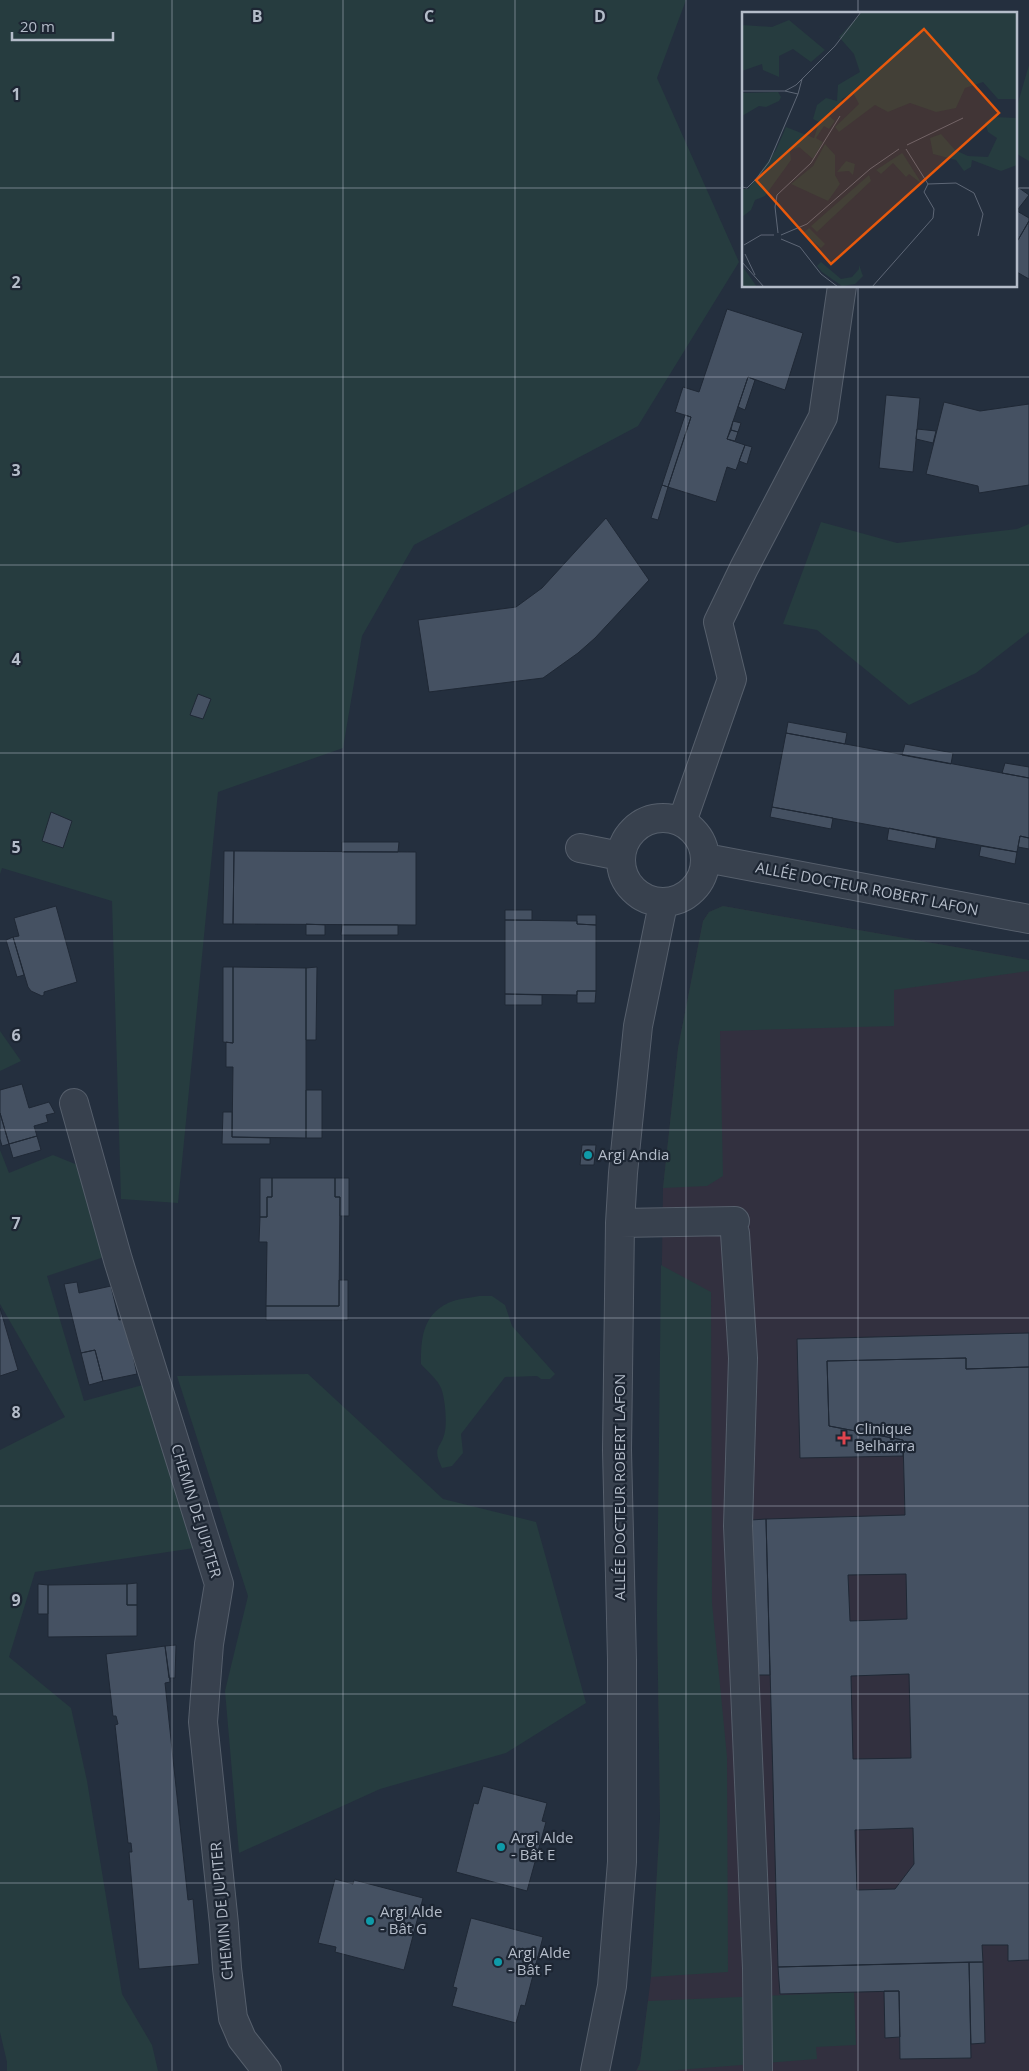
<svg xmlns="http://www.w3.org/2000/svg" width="1029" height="2071" viewBox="0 0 1029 2071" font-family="'Open Sans',sans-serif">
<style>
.medical{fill:#32303f}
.green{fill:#263c3f}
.building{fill:#455162;stroke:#1f2835;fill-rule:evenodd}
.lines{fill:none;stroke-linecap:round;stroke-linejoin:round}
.minor-casing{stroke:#565f6c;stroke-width:30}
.minor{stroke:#38414e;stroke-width:28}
.grid{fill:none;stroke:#b4bcc9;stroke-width:1;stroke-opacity:0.55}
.culture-dot{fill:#0f9aa8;stroke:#1d2633;stroke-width:2}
.health-dot{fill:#e0444e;stroke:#1d2633;stroke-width:2}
.labels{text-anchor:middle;stroke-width:4.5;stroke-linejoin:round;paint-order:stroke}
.street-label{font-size:15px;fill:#b4bcc9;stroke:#1d2633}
.poi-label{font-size:15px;fill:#b4bcc9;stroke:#1d2633;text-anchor:start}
.inset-road{fill:none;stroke:#5e6776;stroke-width:1}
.view{fill:#e8590c;fill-opacity:0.15;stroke:#e8590c;stroke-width:2.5}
.inset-edge{fill:none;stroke:#b4bcc9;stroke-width:2.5}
.grid-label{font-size:16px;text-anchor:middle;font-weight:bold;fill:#b4bcc9;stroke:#1d2633;stroke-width:4.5;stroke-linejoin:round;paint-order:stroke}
</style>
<rect width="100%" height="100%" fill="#242f3e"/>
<path class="medical" d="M723 906 1029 960V2071H636L640 2063 651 1977 660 1819 657 1611 663 1188 678 1048 703 921 709 912Z"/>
<path class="green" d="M0 0H686L657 78 739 262 638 426 414 545 362 636 343 748 218 792 178 1203 121 1199 112 901 2 868 0 874Z
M1029 65V161L1015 153V113Z
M821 522 897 543 1017 529 1029 524V632L976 673 909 705 817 630 783 624Z
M723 906 1029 960V971L894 990V1026L720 1031 723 1176 707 1186 663 1188 678 1048 703 921 709 912Z
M0 1031 21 1061 0 1071Z
M0 1150 9 1173 53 1155 85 1168 104 1257 47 1276 84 1401 150 1383 201 1547 35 1572 9 1657 71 1708 87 1781 122 1994 152 2045 158 2071H7V2062L0 2032V1450L65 1417 0 1304Z
M661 1265 711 1292 712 1603 727 1757 728 1972 651 1977 660 1819 657 1611Z
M479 1296H492L505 1305 512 1326 555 1374 550 1379H541L537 1376 505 1377 461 1434 463 1453 452 1466 442 1468C431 1445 442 1449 445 1431 447 1421 445 1397 441 1388 438 1380 427 1371 421 1364 421 1339 422 1316 448 1303 456 1299 469 1298 479 1296Z
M308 1374 443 1499 536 1522 586 1703 506 1753 380 1789 239 1853 225 1691 248 1596 177 1376Z
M854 1992 856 2045 816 2047 817 2059 665 2071 637 2070 640 2063 648 2001Z"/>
<path class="building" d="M1015 185 1029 195 1015 213Z
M1017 211 1029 218V221L1018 240 1015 238V213Z
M1029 221V279L1015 271V245Z
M727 309 803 333 785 390 748 377 727 439 745 445 736 470 727 467 716 502 668 487 691 417 675 412 683 387 699 392Z
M748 377 755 380 745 410 738 407Z
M886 395 920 398 913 472 879 468Z
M944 402 980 411 1029 404V485L979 493 978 486 926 474Z
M685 415 691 417 668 487 662 485Z
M733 421 741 423 738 432 731 430Z
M917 429 936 431 933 443 916 439Z
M731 430 738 432 735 441 727 439Z
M745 445 752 447 747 464 739 461Z
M662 485 668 487 658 520 651 518Z
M606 518 649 580 595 638 578 653 543 678 429 692 418 620 516 607 542 588Z
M198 694 211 699 203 719 190 715Z
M788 722 847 733 845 744 786 733Z
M786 733 1029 778V838L1020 836 1017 852 772 807Z
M905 744 953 753 951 764 902 755Z
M1005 763 1029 767V778L1002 773Z
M772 807 833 818 831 829 770 817Z
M51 812 72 821 63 848 42 841Z
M889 828 937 838 935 849 887 840Z
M1020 836 1029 838V849L1018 847Z
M342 842H399L398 852H342Z
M981 846 1017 852 1015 864 979 856Z
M224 851H234L233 924H223Z
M234 851 416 852V925L233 924Z
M56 906 77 982 44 992V995L42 996 31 991 28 987 13 937 19 936 14 918Z
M505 910H532V920H505Z
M577 915H596V925L577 924Z
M505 920 577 921V924L596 925V991H577V995L505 994Z
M306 924 325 925V935H306Z
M342 925H398V935H341Z
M13 937 24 975 17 977 6 940Z
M223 967H233V1043L223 1042Z
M233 967 306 968V1138L232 1137 233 1067H226V1042L233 1043Z
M317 967 316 1040H306V968Z
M577 991H596L595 1003H577Z
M505 994 542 995V1005H505Z
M22 1084 29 1108 49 1102 55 1113 46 1115 48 1122 34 1126 37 1136 9 1144 0 1113V1090Z
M306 1090H322V1138H306Z
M223 1112H232V1137L270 1138V1144H222Z
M0 1113 9 1144 2 1146 0 1139Z
M37 1136 41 1150 13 1158 9 1144Z
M582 1145H596L594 1165H580Z
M260 1178H272V1197H267V1217H260Z
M272 1178H335V1197H340L339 1306H266L267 1242H259L260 1217H267V1197H272Z
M335 1178H349V1216H340V1197H335Z
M339 1280H348V1320H266V1306H339Z
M77 1282 79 1293 111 1286 119 1320 125 1319 137 1374 103 1381 95 1350 81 1353 64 1284Z
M0 1308 18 1370 0 1376Z
M1029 1333V1367L966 1369V1358L827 1361 829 1426 903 1440V1456L800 1458 797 1339Z
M95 1350 103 1381 89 1385 81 1353Z
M966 1358V1369L1029 1367V1960L1008 1961V1945H982L983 1962 778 1967 766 1519 905 1515 903 1440 829 1426 827 1361ZM906 1574 907 1619 850 1621 848 1575ZM909 1674 911 1758 853 1759 851 1676ZM913 1828 914 1864 895 1889 857 1890 855 1830Z
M766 1519 770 1675H756L751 1520Z
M137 1583V1605H127V1584Z
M38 1584 48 1585V1614H38Z
M127 1584V1605H137V1636L48 1637V1585Z
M176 1645 175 1678H169L165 1646Z
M165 1646 170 1682 165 1683 188 1900 193 1899 199 1964 139 1969 129 1852H132L131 1843H128L115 1725 118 1724 116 1716H113L106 1654Z
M483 1786 547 1803 542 1821 546 1822 527 1891 456 1872 474 1803 478 1804Z
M335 1879 353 1884 354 1880 423 1898 404 1970 335 1952 336 1947 318 1943Z
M471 1918 543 1937 525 2006 521 2005 516 2023 452 2006 457 1988 453 1987Z
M969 1962H983L985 2043 971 2044Z
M969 1962 971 2058 900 2059 899 1991 780 1994 778 1967Z
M884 1991H899L900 2037 885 2038Z"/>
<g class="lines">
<g class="minor-casing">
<path id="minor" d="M621 860a42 42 0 1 1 84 0a42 42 0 1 1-84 0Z
M682 822 732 679 718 622 744 568 823 417 842 286
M580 848 620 856
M706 858 1029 919
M74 1103 118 1260 219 1584 209 1644 203 1722 224 1924 227 1968 233 2018 242 2039 267 2071
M620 1223 735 1221
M735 1233 743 1358 738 1526 757 1968 758 2071
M595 2071 612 1986 622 1862V1660L617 1450 620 1223 623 1173 638 1026 663 904"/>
</g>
<use href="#minor" class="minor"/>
</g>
<path class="grid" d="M172 0V2071M343 0V2071M515 0V2071M686 0V2071M858 0V14M0 188H743M1015 188H1029M858 286V2071M0 377H1029M0 565H1029M0 753H1029M0 941H1029M0 1130H1029M0 1318H1029M0 1506H1029M0 1694H1029M0 1883H1029"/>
<g class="culture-dot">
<circle cx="588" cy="1155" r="5"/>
<circle cx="501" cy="1847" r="5"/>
<circle cx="370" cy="1921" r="5"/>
<circle cx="498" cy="1962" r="5"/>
</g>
<path class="health-dot" d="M841.5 1430.5h5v5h5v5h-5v5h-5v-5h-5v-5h5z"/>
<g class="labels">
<g class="street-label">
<text transform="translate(867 889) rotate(11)" y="5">ALLÉE DOCTEUR ROBERT LAFON</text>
<text transform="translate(620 1487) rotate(-90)" y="5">ALLÉE DOCTEUR ROBERT LAFON</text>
<text transform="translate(196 1511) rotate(73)" y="5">CHEMIN DE JUPITER</text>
<text transform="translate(222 1911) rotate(-95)" y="5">CHEMIN DE JUPITER</text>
</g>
<g class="poi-label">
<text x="598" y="1160">Argi Andia</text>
<text x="855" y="1434">Clinique<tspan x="855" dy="17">Belharra</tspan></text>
<text x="511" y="1843">Argi Alde<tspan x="511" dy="17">- Bât E</tspan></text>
<text x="380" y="1917">Argi Alde<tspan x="380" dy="17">- Bât G</tspan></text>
<text x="508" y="1958">Argi Alde<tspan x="508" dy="17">- Bât F</tspan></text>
</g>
</g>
<g transform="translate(742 12)">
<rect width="275" height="275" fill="#242f3e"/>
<path d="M120 0H275V87H256L241 70 223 76 214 96 194 100 168 91 146 100 133 93 97 120 93 115 117 92 111 81 100 87 97 96 92 95 87 104 93 109 87 117 82 114 74 126 81 130 71 147 57 135 48 139 49 148 23 184 13 188 9 198 0 205V177H6L34 138 44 115 72 126 77 110 71 107 75 93 84 86 95 89 96 73 118 60 112 42 97 25ZM47 8 83 38 69 50 51 37 37 44V65L21 58 20 52 0 59V13L30 15ZM36 80 39 85 37 89 24 95 17 94 0 104V81ZM252 105 275 106V153L259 159 230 148 229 155 222 159 214 148 191 142 188 126 199 122 213 138 226 144 246 145 255 126 246 120 243 110ZM83 132 93 143V163L98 172 86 189 49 172 71 154ZM160 141 161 142 180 172 167 162 164 165 151 151 139 162 134 158ZM104 149 113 152 111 163 107 159 95 160ZM127 163 129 169 75 220 69 214ZM67 216 83 232 79 236 61 221ZM79 250 99 267 110 265 117 257V253L121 264 113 272 100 274 80 260 75 254ZM0 256 3 258 15 275H0Z" fill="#263c3f"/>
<path class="inset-road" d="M0 79H43L56 82M43 79 54 73 93 34 119 0M165 133 221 106M164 137 186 172 214 171 232 181 241 202 236 224M0 175 5 176 14 167 27 150 56 82 60 67M36 221 33 195 35 183 69 151 98 104M39 223 65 212 128 157 157 137M39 227 58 235 79 262 96 275M2 233 19 223H32M3 242 13 263M0 250 22 275M130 275 191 206 192 197 182 180 186 172"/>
<path class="view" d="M182 17 257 101 89 252 14 168Z"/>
<rect width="275" height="275" class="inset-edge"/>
</g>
<g class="grid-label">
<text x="257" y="22">B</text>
<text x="429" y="22">C</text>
<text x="600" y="22">D</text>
<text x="16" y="100">1</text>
<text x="16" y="288">2</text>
<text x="16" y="476">3</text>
<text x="16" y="665">4</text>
<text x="16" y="853">5</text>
<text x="16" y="1041">6</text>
<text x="16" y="1229">7</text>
<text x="16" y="1418">8</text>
<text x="16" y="1606">9</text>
</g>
<path d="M12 32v8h101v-8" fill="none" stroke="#b4bcc9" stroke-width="2.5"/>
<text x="20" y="32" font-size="15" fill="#b4bcc9" stroke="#1d2633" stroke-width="4" paint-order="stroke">20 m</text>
</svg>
